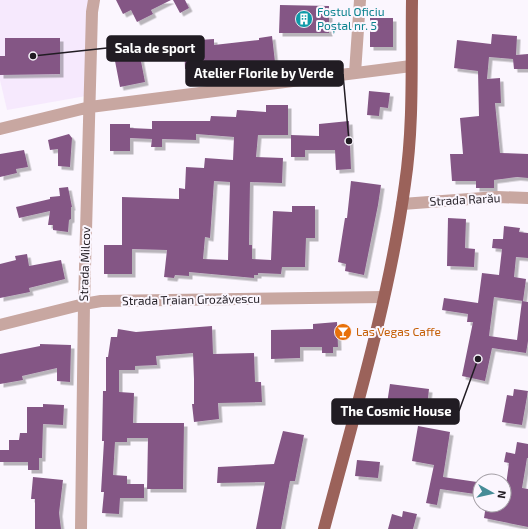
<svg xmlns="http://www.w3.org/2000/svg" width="528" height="529" viewBox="0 0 528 529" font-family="'Exo 2',sans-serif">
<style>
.built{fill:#f6e9fd}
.building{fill:#845785;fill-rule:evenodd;filter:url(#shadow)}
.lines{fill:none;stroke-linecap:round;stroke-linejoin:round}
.minor{stroke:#c8a7a1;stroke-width:12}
.major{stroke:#9b625a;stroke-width:12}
.labels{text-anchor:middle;stroke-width:4;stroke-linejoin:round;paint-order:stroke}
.culture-label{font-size:12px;fill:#0d838f;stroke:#fbf6fe;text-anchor:start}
.street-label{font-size:12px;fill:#211c23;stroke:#fbf6fe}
.food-label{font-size:12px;fill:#c56008;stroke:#fbf6fe;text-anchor:start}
.leader{fill:none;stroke:#211c23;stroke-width:1.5}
.callout-dot{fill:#211c23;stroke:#fbf6fe;stroke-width:1.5}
.callout{fill:#211c23;stroke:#211c23;stroke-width:1.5}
.callout-label{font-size:13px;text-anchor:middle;font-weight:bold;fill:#fff}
</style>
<defs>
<filter id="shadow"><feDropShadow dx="3.5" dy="3.5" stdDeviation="0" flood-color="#0004"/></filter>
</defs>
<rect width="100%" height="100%" fill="#fbf6fe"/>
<path class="built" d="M0 0H88L86 96 7 110 0 80Z"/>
<path class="building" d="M116 0H171L151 10 153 14 137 22 131 10 123 14Z
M173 0H185L189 8 180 13Z
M280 5 329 6V33H279Z
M370 18H393V47H370Z
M492 34 517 36 516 55 528 54V69H514L513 59 489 57 487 79 500 78 501 103H495L500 153 528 154V178L517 177 494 180V188H476V181H452L450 154H463L460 118 479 116 478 71 454 68 457 40 491 44Z
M272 36 275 62 252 65V67L242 68 241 65 185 69 184 41 214 39V45L259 40V38Z
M5 38H60V74L0 75V56H5Z
M140 56 145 82 120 87 115 61Z
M369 91 390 93 388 108 380 107 379 116 367 115Z
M266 105H288V135H258L256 157 283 158 282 183 250 182 249 245H252V259L271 260 273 211 292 212V206H315V238H306L305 267H282L281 274 258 273V275H254V278L189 272V276L175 275 174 278 164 277 167 250 132 249V274H104V245H122V197L179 199V188L185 189 186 167 204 168 205 158 233 160 234 137 196 134V140L162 139V147H151L152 139 130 138V151H110V124H130V128L152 129V121H210L211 116 236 117 237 110 266 112ZM214 181 230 182 228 260 203 259 205 237 210 238Z
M349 121 351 169 336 170 335 150H305V157H291V135L319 136V124Z
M69 134 72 138 70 167 58 166V149L50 150 48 140Z
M24 150 28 167 16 169 17 173 0 177V154Z
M351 181 381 185 378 205 364 275 345 271 346 264 338 262 345 218H347Z
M68 187 72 207H71V219L69 220 68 232 53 230V225H48L50 211 19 218 16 207 50 199V197L60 196 59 188Z
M448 218 466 219 465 248 475 249 474 267 447 266Z
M504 226 520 228 519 232 528 233V258L516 257 514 277 526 279 523 301 494 297 489 336 517 340 522 301 528 302V341L526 353 492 348 485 381 462 376 473 322H467L468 314 442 310 444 298 478 303 482 273 499 275 502 249 492 248 493 239H503Z
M27 254 29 266 61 260 65 279 29 288 30 292 0 298V264L16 260 15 256Z
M337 322 338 347H333V353H322V347H300V358L271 359V330L313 329V324Z
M212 326 213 354 254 353 255 382H261L262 402 218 403 219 419 194 422 192 404H194V379L193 353 156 356 157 365 135 366V370H119V392L134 393 133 423H184L183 489H147L148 438H127V442H115L113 475 127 476V484H144V498H120L119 514 102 513 104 492H101L104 441H102L103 391H106V357H108L111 337H117L118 329 136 332Z
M40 344 71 345 70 382 57 381V368L22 376 23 380 0 384V354L40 346Z
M390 384 429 389 426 415 386 410Z
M514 389 528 391 522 425 502 422 507 395 513 396Z
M43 404 64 405 63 425 43 424 42 458H39V470H28V462H0V450H9V440H19L20 433H27V407H43Z
M418 426 450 432 443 477 477 482 475 494 440 489 437 505 426 503 434 465 412 461Z
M283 431 304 435 295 481H290L281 529H256L265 482 217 483 218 467 274 464Z
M517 442 528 444V458H527L522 488 528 489V527L484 518 486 505H504V484L506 485 509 463 504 462 506 452 515 454Z
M357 460 380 462 378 478 355 476Z
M33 477 63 480 59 513 61 529H35V499H31Z
M403 511 417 514 413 529H388L392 514 402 517Z"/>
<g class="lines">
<path class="minor" d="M355 73 360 0
M0 129 90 107 411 66
M402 204 497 197 528 198
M0 325 84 304 101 301 384 297
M81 529 84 304 92 12 94 0"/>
<path class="major" d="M324 529C354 415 389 301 405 184 414 124 411 61 412 0"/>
</g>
<defs>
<g id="building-disc" transform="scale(0.9)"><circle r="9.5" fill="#0f9aa8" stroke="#fbf6fe"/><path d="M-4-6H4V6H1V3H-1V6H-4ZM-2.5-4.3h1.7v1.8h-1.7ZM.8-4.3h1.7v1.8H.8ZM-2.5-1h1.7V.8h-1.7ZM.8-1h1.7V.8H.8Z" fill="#fff"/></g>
<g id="bar-disc" transform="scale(0.9)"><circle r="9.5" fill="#e8710a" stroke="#fbf6fe"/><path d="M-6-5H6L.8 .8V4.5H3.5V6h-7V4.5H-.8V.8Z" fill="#fff"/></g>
</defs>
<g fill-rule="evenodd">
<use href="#building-disc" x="304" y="19"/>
<use href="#bar-disc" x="343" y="332"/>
</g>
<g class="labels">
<g class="culture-label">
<text x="317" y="16">Fostul Oficiu<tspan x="317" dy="14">Poștal nr. 5</tspan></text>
</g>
<g class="street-label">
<text transform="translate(465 200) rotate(-3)" y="4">Strada Rarău</text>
<text transform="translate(85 264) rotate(-88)" y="4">Strada Milcov</text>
<text transform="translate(191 300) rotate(-1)" y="4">Strada Traian Grozăvescu</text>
</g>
<g class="food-label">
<text x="356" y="336">Las Vegas Caffe</text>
</g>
</g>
<path class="leader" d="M33 56L107 48M349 141L343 74M478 359L459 411"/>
<g class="callout-dot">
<circle cx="33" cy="56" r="4"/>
<circle cx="349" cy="141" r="4"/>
<circle cx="478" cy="359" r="4"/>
</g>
<g class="callout">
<rect x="107" y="36" width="97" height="25" rx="4"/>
<rect x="186" y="61" width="157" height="25" rx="4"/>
<rect x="332" y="399" width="127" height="25" rx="4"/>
</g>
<g class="callout-label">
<text x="155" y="53">Sala de sport</text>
<text x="264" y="78">Atelier Florile by Verde</text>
<text x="396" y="416">The Cosmic House</text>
</g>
<g transform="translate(492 493) rotate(98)"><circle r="19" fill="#fbf6fe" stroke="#a49fa6"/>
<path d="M0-3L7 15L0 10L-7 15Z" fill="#468c97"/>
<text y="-6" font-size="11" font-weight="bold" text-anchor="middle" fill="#211c23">N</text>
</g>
</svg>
